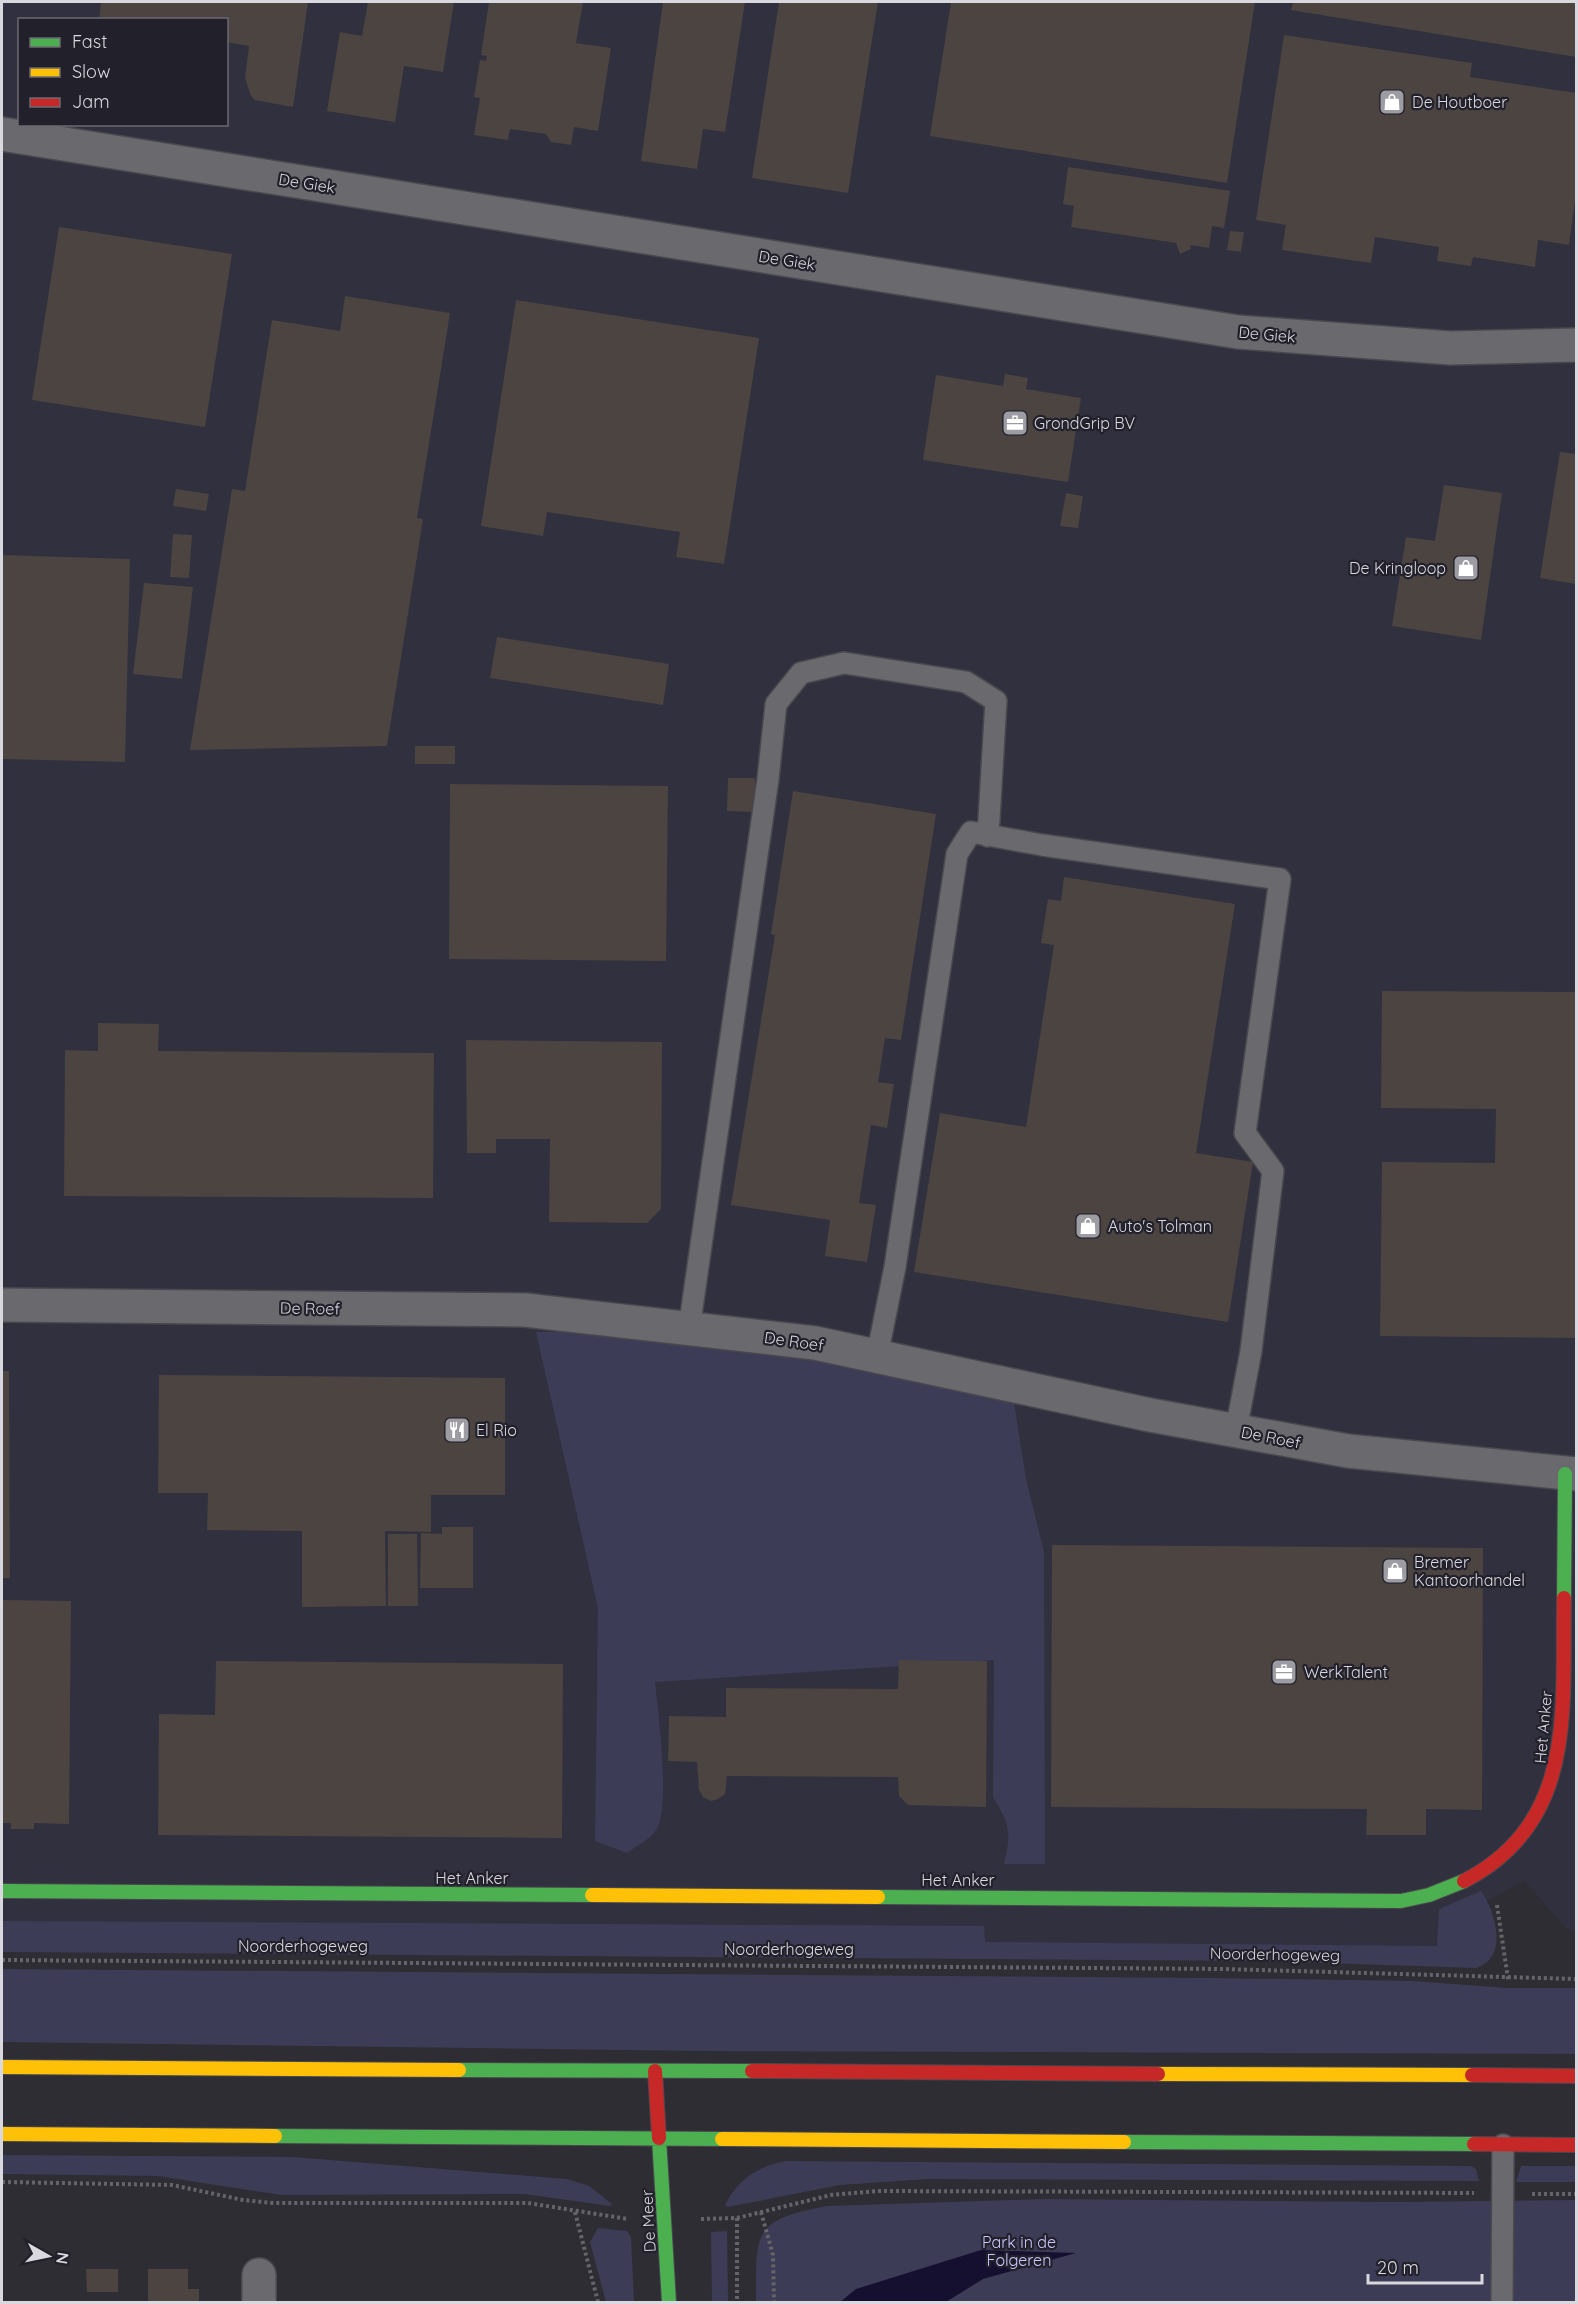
<svg xmlns="http://www.w3.org/2000/svg" width="1578" height="2304" viewBox="0 0 1578 2304" font-family="Quicksand,sans-serif">
<style>
.built{fill:#30303e;fill-rule:evenodd}
.green{fill:#3d3c56}
.water{fill:#161030}
.building{fill:#4b4441}
.lines{fill:none;stroke-linecap:round;stroke-linejoin:round}
.lane-casing{stroke:#49484e;stroke-width:24}
.street-casing{stroke:#49484e;stroke-width:36}
.fast-casing{stroke:#49484e;stroke-width:16}
.slow-casing{stroke:#49484e;stroke-width:16}
.jam-casing{stroke:#49484e;stroke-width:16}
.path{stroke:#646469;stroke-width:4;stroke-dasharray:3 3;stroke-linecap:butt}
.lane{stroke:#69696e;stroke-width:21}
.street{stroke:#69696e;stroke-width:33}
.fast{stroke:#4caf50;stroke-width:14}
.slow{stroke:#ffc107;stroke-width:14}
.jam{stroke:#c62828;stroke-width:14}
.labels{text-anchor:middle;stroke-width:4.5;stroke-linejoin:round;paint-order:stroke}
.poi-label{font-size:16px;fill:#d9d8df;stroke:#22212b;text-anchor:start}
.street-label{font-size:16px;fill:#d9d8df;stroke:#22212b}
.park-label{font-size:16px;fill:#cac7ff;stroke:#22212b}
</style>
<rect width="100%" height="100%" fill="#2d2d33"/>
<path class="built" d="M2 2H1576V1932L1566 1928 1524 1881 1471 1910V1948L2 1937ZM20 20H226V124H20Z"/>
<path class="green" d="M623 1331 727 1340 1013 1397 1026 1479 1044 1552 1045 1864H1004C1011 1834 1011 1824 993 1798L994 1660 655 1682C658 1711 671 1808 656 1830 650 1840 636 1846 627 1853L595 1841 598 1608 536 1332Z
M1481 1891C1496 1912 1509 1958 1476 1968L1261 1961 2 1952V1921L984 1926 985 1942 1437 1946 1439 1909Z
M2 1969 1212 1978 1412 1981 1507 1988H1576V2054L702 2051 2 2042Z
M2 2155 293 2157 567 2179 589 2186 612 2204 610 2206 524 2194 281 2195 158 2176 2 2174Z
M785 2161 1471 2166 1476 2169 1479 2181 929 2179 840 2185 728 2207 725 2205C738 2179 757 2167 785 2161Z
M1521 2166H1576V2182H1516Z
M1044 2199 1397 2202 1576 2200V2302H756C756 2232 752 2220 827 2206Z
M598 2228 627 2231 631 2237 634 2302H606L590 2242Z
M727 2231 728 2302H712L711 2232Z"/>
<path class="water" d="M981 2250 1076 2253 983 2279 946 2302H840L856 2289Z"/>
<path class="building" d="M101 2H308L293 107 255 100 251 96 245 78 249 46 226 42V20H99Z
M368 2H454L443 72 404 66 395 122 327 111 340 32 362 36Z
M489 2H583L576 43 611 48 598 131 574 127 571 145 551 142 546 134 510 129 508 140 474 135 480 98 474 97 480 60 486 61 487 56 481 55Z
M663 2H745L725 132 703 129 697 169 641 161Z
M779 2H878L848 193 752 178Z
M951 2H1255L1227 183 930 136Z
M1293 2H1576V57L1291 10Z
M1284 35 1472 63 1470 77 1576 93V193L1569 245 1538 240 1535 267 1473 257 1471 266 1437 261 1439 247 1375 237 1371 263 1282 250 1286 225 1256 220Z
M1068 167 1230 191 1224 228 1212 226 1209 248 1190 245 1191 249 1180 254 1176 243 1071 227 1074 206 1063 204Z
M59 227 232 254 205 427 32 400Z
M1230 231 1244 232 1241 252 1227 250Z
M345 296 450 313 417 518 423 519 387 746 190 750 232 489 245 491 272 320 340 331Z
M516 300 759 338 724 564 676 557 680 532 547 512 543 536 481 526Z
M1005 374 1028 378 1026 389 1081 398 1068 482 923 460 936 375 1003 386Z
M1560 452 1576 454V584L1540 578Z
M1444 485 1502 493 1481 640 1392 626 1406 537 1435 541Z
M176 489 209 494 206 511 173 506Z
M1066 493 1083 496 1078 528 1060 526Z
M173 534 192 535 189 578 170 577Z
M2 555 130 559 125 762 2 759Z
M144 583 193 587 182 679 133 674Z
M497 637 669 664 663 705 490 678Z
M415 746H455V764H415Z
M728 778H755V812L727 811Z
M450 784 668 786 666 961 449 959Z
M793 791 936 814 901 1040 885 1038 878 1082 894 1084 887 1128 871 1125 859 1203 876 1205 867 1262 825 1256 830 1220 731 1205 775 935 771 934Z
M1064 877 1235 904 1196 1153 1253 1162 1228 1322 914 1272 940 1113 1026 1127 1054 945 1041 943 1048 899 1061 901Z
M1382 991 1576 992V1338L1380 1336 1382 1162 1495 1163 1496 1109 1381 1108Z
M98 1023 159 1024 158 1051 434 1053 433 1198 64 1196 65 1050 98 1051Z
M466 1040 662 1042 661 1209 647 1223 549 1222 550 1139H496V1153H467Z
M2 1371H9L10 1578H2Z
M159 1375 505 1378V1495H431V1532L385 1531 386 1606 302 1607V1531L207 1530 208 1493H158Z
M442 1527H473V1588H420L421 1533 442 1534Z
M388 1534H417L418 1606H388Z
M1052 1545 1483 1548 1482 1810 1426 1809V1835H1366L1367 1809 1051 1807Z
M2 1600 71 1601 69 1824 34 1823V1829H11V1823H2Z
M899 1660 987 1661 986 1807 908 1805 899 1796 898 1777 727 1776 725 1794 718 1799 711 1801 703 1797 699 1790 697 1762 668 1761 669 1716 726 1717V1688L898 1689Z
M216 1661 563 1664 562 1838 158 1835 159 1714 215 1715Z
M86 2269H118V2292H87Z
M148 2269H188V2289H199V2302H148Z"/>
<g class="lines">
<g class="lane-casing">
<path id="lane" d="M689 1329 768 779 776 704 801 673 844 663 966 682 996 701 988 836
M877 1356 895 1267 957 854 971 832 1042 845 1280 879 1245 1133 1273 1171 1251 1351 1236 1430
M1502 2302 1503 2145"/>
</g>
<g class="street-casing">
<path id="street" d="M2 134 1238 332 1450 348 1576 345
M2 1305 525 1310 815 1343 1150 1415 1348 1451 1576 1474
M259 2275V2302"/>
</g>
<g class="fast-casing">
<path id="fast" d="M1564 1598 1565 1474
M2 1891 592 1895
M878 1897 1401 1901 1429 1895 1464 1881
M459 2070 752 2071
M275 2136 722 2139
M659 2138 669 2302
M1124 2142 1474 2144"/>
</g>
<g class="slow-casing">
<path id="slow" d="M592 1895 878 1897
M2 2067 459 2070
M1158 2074 1472 2075
M2 2134 275 2136
M722 2139 1124 2142"/>
</g>
<g class="jam-casing">
<path id="jam" d="M1464 1881C1578 1822 1562 1709 1564 1598
M655 2071 659 2138
M752 2071 1158 2074
M1472 2075 1576 2076
M1474 2144 1576 2145"/>
</g>
<path class="path" d="M1497 1905 1508 1979
M2 1960 1224 1969 1576 1979
M2 2182 172 2185 243 2200 273 2203H528L628 2219
M1532 2194H1576
M575 2212 598 2302
M761 2212 773 2255 774 2302
M737 2218V2302
M701 2219 737 2218 831 2195 878 2191 1474 2193"/>
<use href="#lane" class="lane"/>
<use href="#street" class="street"/>
<use href="#fast" class="fast"/>
<use href="#slow" class="slow"/>
<use href="#jam" class="jam"/>
</g>
<defs>
<g id="shop-square" transform="scale(1.35)"><rect x="-9" y="-9" width="18" height="18" rx="4" fill="#9d9ca3" stroke="#22212b"/><path d="M-5-2.5h2.3a2.7 3.5 0 0 1 5.4 0H5L5.5 6h-11ZM-1.5-2.5h3a1.5 2.3 0 0 0-3 0Z" fill="#fff"/></g>
<g id="office-square" transform="scale(1.35)"><rect x="-9" y="-9" width="18" height="18" rx="4" fill="#9d9ca3" stroke="#22212b"/><path d="M-6-3h4V-5.5h4V-3h4V5H-6ZM-1-4.5V-3h2v-1.5ZM-6 0V1H6V0Z" fill="#fff"/></g>
<g id="restaurant-square" transform="scale(1.35)"><rect x="-9" y="-9" width="18" height="18" rx="4" fill="#9d9ca3" stroke="#22212b"/><path d="M-5-6h1v4h1v-4h1v4h1v-4h1v5L-1.5 .5V6h-2V.5L-5-1ZM5-6V6H3V1.5H1.5Q1.5-4 5-6Z" fill="#fff"/></g>
</defs>
<g fill-rule="evenodd">
<use href="#shop-square" x="1392" y="102"/>
<use href="#office-square" x="1015" y="423"/>
<use href="#shop-square" x="1466" y="568"/>
<use href="#shop-square" x="1088" y="1226"/>
<use href="#restaurant-square" x="457" y="1430"/>
<use href="#shop-square" x="1395" y="1571"/>
<use href="#office-square" x="1284" y="1672"/>
</g>
<g class="labels">
<g class="poi-label">
<text x="1412" y="108">De Houtboer</text>
<text x="1034" y="429">GrondGrip BV</text>
<text x="1446" y="574" text-anchor="end">De Kringloop</text>
<text x="1108" y="1232">Auto's Tolman</text>
<text x="476" y="1436">El Rio</text>
<text x="1414" y="1568">Bremer<tspan x="1414" dy="18">Kantoorhandel</tspan></text>
<text x="1304" y="1678">WerkTalent</text>
</g>
<g class="street-label">
<text transform="translate(307 183) rotate(9)" y="6">De Giek</text>
<text transform="translate(787 260) rotate(9)" y="6">De Giek</text>
<text transform="translate(1267 334) rotate(5)" y="6">De Giek</text>
<text transform="translate(310 1308) rotate(1)" y="6">De Roef</text>
<text transform="translate(794 1341) rotate(8)" y="6">De Roef</text>
<text transform="translate(1271 1437) rotate(11)" y="6">De Roef</text>
<text transform="translate(1543 1727) rotate(-85)" y="6">Het Anker</text>
<text x="472" y="1884">Het Anker</text>
<text x="958" y="1886">Het Anker</text>
<text x="303" y="1952">Noorderhogeweg</text>
<text x="789" y="1955">Noorderhogeweg</text>
<text transform="translate(1275 1954) rotate(1)" y="6">Noorderhogeweg</text>
<text transform="translate(648 2221) rotate(-93)" y="6">De Meer</text>
</g>
<g class="park-label">
<text x="1019" y="2248">Park in de<tspan x="1019" dy="18">Folgeren</tspan></text>
</g>
</g>
<rect width="1578" height="2304" fill="none" stroke="#d9d8df" stroke-width="6"/>
<rect x="18" y="18" width="210" height="108" fill="#22212b" stroke="#6b6a73" stroke-width="1.5"/>
<rect x="30" y="38" width="30" height="9" fill="#4caf50" stroke="#6b6a73" stroke-width="1.5"/>
<text x="72" y="48" font-size="18" fill="#d9d8df">Fast</text>
<rect x="30" y="68" width="30" height="9" fill="#ffc107" stroke="#6b6a73" stroke-width="1.5"/>
<text x="72" y="78" font-size="18" fill="#d9d8df">Slow</text>
<rect x="30" y="98" width="30" height="9" fill="#c62828" stroke="#6b6a73" stroke-width="1.5"/>
<text x="72" y="108" font-size="18" fill="#d9d8df">Jam</text>
<g transform="translate(48 2256) rotate(99)" stroke="#22212b" stroke-width="4.5" paint-order="stroke">
<path d="M0-4.5L10 22L0 15L-10 22Z" fill="#d9d8df"/>
<text y="-9" font-size="16" font-weight="bold" text-anchor="middle" fill="#d9d8df">N</text>
</g>
<path d="M1368 2274v9h114v-9" fill="none" stroke="#d9d8df" stroke-width="3"/>
<text x="1377" y="2274" font-size="18" fill="#d9d8df" stroke="#22212b" stroke-width="4.5" paint-order="stroke">20 m</text>
</svg>
